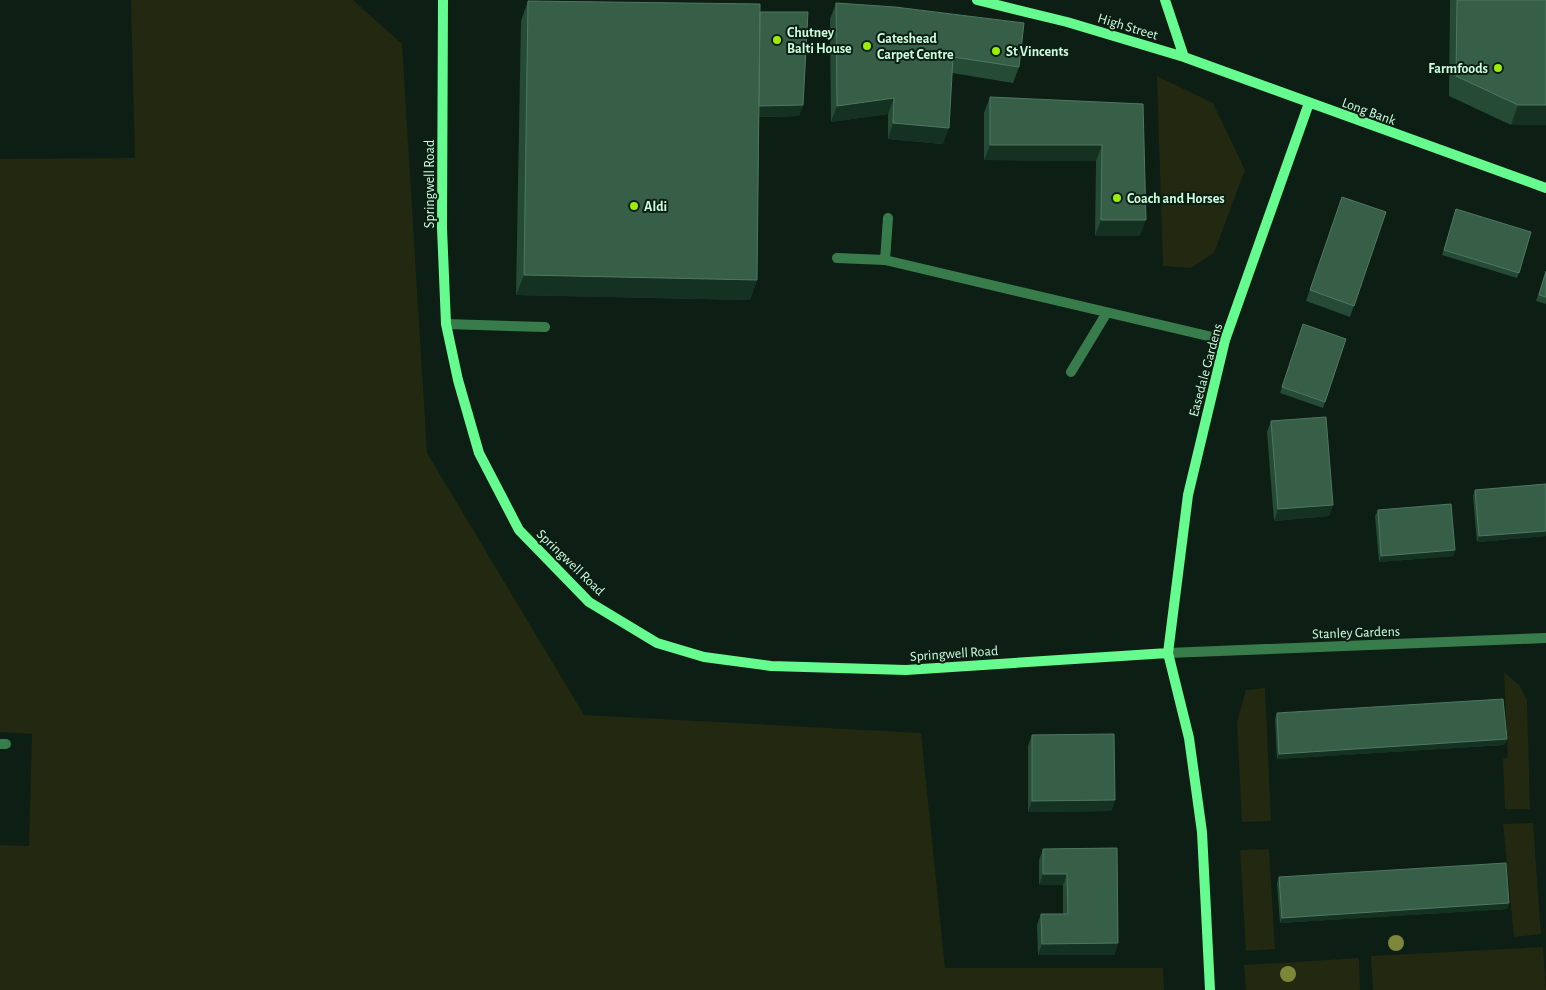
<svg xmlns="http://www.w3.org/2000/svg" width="1546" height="990" viewBox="0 0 1546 990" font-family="'Alegreya Sans',sans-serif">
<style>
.green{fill:#232810}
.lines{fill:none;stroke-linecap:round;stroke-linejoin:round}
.lane{stroke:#397c4c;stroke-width:10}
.street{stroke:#397c4c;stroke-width:10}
.secondary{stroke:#65fb8e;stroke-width:10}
.tree{fill:#7e863a}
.wall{fill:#254b37}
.shaded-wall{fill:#143121}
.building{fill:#375f48;stroke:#4e7860}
.poi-dot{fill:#9dee06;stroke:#0d1e14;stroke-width:2}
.labels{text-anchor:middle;stroke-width:4;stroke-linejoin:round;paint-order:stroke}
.street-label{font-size:14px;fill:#cbfedd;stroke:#0d1e14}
.poi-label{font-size:14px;font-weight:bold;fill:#cbfedd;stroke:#0d1e14;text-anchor:start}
</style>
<rect width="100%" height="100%" fill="#0d1e14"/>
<path class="green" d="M131 0H353L402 44 427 453 584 715 921 733 945 968H1163L1164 990H0V845L29 846 32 734 0 732V159L135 158Z
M1157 76 1213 103 1245 170 1214 253 1191 268 1163 266Z
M1504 672 1520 686 1527 700 1530 809H1505L1503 759 1508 757Z
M1265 688 1271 821 1242 822 1237 722 1246 690Z
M1533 823 1541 934 1514 937 1503 824Z
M1269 849 1275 949 1246 951 1240 850Z
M1543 947 1546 990H1373L1371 956Z
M1359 958 1360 990H1246L1244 965Z"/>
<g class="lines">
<path class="lane" d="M837 258 885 260 1225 340
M885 260 888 218
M446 324 545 327
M1071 372 1106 314
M0 744H6"/>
<path class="street" d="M1168 653 1546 638"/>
<path class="secondary" d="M443 0 442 228 446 324 458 380 479 453 519 530 589 602 657 643 704 657 771 666 906 670 1168 653
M977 0 1067 22 1184 57 1546 188
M1165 0 1184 57
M1210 990 1202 832 1189 738 1168 653 1188 495 1225 340 1309 103"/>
</g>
<g class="tree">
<circle cx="1396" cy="943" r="8"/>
<circle cx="1288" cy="974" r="8"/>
</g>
<path class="wall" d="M1450 0H1546V125H1511L1449 96Z
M528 1 760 12 803 105 799 116 759 117 757 280 750 300 516 295 521 21Z
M836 3 1019 67 1013 83 952 73 943 144 888 139V114L831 122 830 19Z
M990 97 1143 104 1140 236H1095L1096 161 984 160V113Z
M1342 197 1386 212 1350 317 1306 301Z
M1456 209 1519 273 1517 278 1442 255Z
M1546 270V304L1536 301Z
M1303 324 1325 402 1323 408 1280 393Z
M1271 421 1333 505 1329 516 1274 521 1267 432Z
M1546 484V536L1477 542 1473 496 1475 490Z
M1378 510 1455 550 1453 556 1379 562 1375 516Z
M1277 713 1507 739 1504 745 1277 759 1275 719Z
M1032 735 1115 800 1111 811 1028 812V746Z
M1117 848 1118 943 1114 955H1038L1037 925 1041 914H1063V885H1039V860L1043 849Z
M1279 877 1509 903 1507 909 1280 923 1277 883Z"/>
<path class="shaded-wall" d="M894 98 888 114 831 122 837 106Z
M803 105 799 116 752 117 756 106Z
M1518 105H1546V125H1511Z
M893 123 949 128 943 144 888 139Z
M990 145H1102L1096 161 984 160Z
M1101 220H1146L1140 236H1095Z
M524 275 757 280 750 300 516 295Z
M1333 505 1329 516 1274 521 1278 509Z
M1546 531V536L1477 542 1479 536Z
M1455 550 1453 556 1379 562 1381 556Z
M1507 739 1504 745 1277 759 1279 754Z
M1115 800 1111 811 1028 812 1032 801Z
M1043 874H1067L1063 885H1039Z
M1509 903 1507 909 1280 923 1282 918Z
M1118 943 1114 955H1038L1042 944Z"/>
<path class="building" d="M1457 0H1546V105H1518L1456 76Z
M528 1 760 4 757 280 524 275Z
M836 3 895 7 1024 23 1019 67 953 57 949 128 893 123 894 98 837 106Z
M760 12H808L803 105 759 106Z
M990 97 1143 104 1146 220H1101L1102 145H990Z
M1342 197 1386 212 1354 306 1310 290Z
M1456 209 1531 232 1519 273 1444 250Z
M1546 271V297L1539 295Z
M1303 324 1346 339 1325 402 1282 387Z
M1326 417 1333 505 1278 509 1271 421Z
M1546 484V531L1479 536 1475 490Z
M1451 504 1455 550 1381 556 1378 510Z
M1503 699 1507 739 1279 754 1277 713Z
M1114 734 1115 800 1032 801V735Z
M1117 848 1118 943 1042 944 1041 914H1068L1067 874H1043V849Z
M1506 863 1509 903 1282 918 1279 877Z"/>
<g class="poi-dot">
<circle cx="777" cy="40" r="5"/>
<circle cx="867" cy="46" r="5"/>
<circle cx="996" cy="51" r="5"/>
<circle cx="1498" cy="68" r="5"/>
<circle cx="1117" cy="198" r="5"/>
<circle cx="634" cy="206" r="5"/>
</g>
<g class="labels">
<g class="street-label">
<text transform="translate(1128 26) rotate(17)" y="5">High Street</text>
<text transform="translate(1369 111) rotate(20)" y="5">Long Bank</text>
<text transform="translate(429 184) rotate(-90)" y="5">Springwell Road</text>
<text transform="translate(1205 370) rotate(-75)" y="5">Easedale Gardens</text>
<text transform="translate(571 562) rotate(44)" y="5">Springwell Road</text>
<text transform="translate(1356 632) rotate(-2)" y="5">Stanley Gardens</text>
<text transform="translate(954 653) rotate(-4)" y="5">Springwell Road</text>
</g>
<g class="poi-label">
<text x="787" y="37">Chutney<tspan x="787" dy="16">Balti House</tspan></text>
<text x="877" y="43">Gateshead<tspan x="877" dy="16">Carpet Centre</tspan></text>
<text x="1006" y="56">St Vincents</text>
<text x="1488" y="73" text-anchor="end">Farmfoods</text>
<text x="1127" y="203">Coach and Horses</text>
<text x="644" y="211">Aldi</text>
</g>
</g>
</svg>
